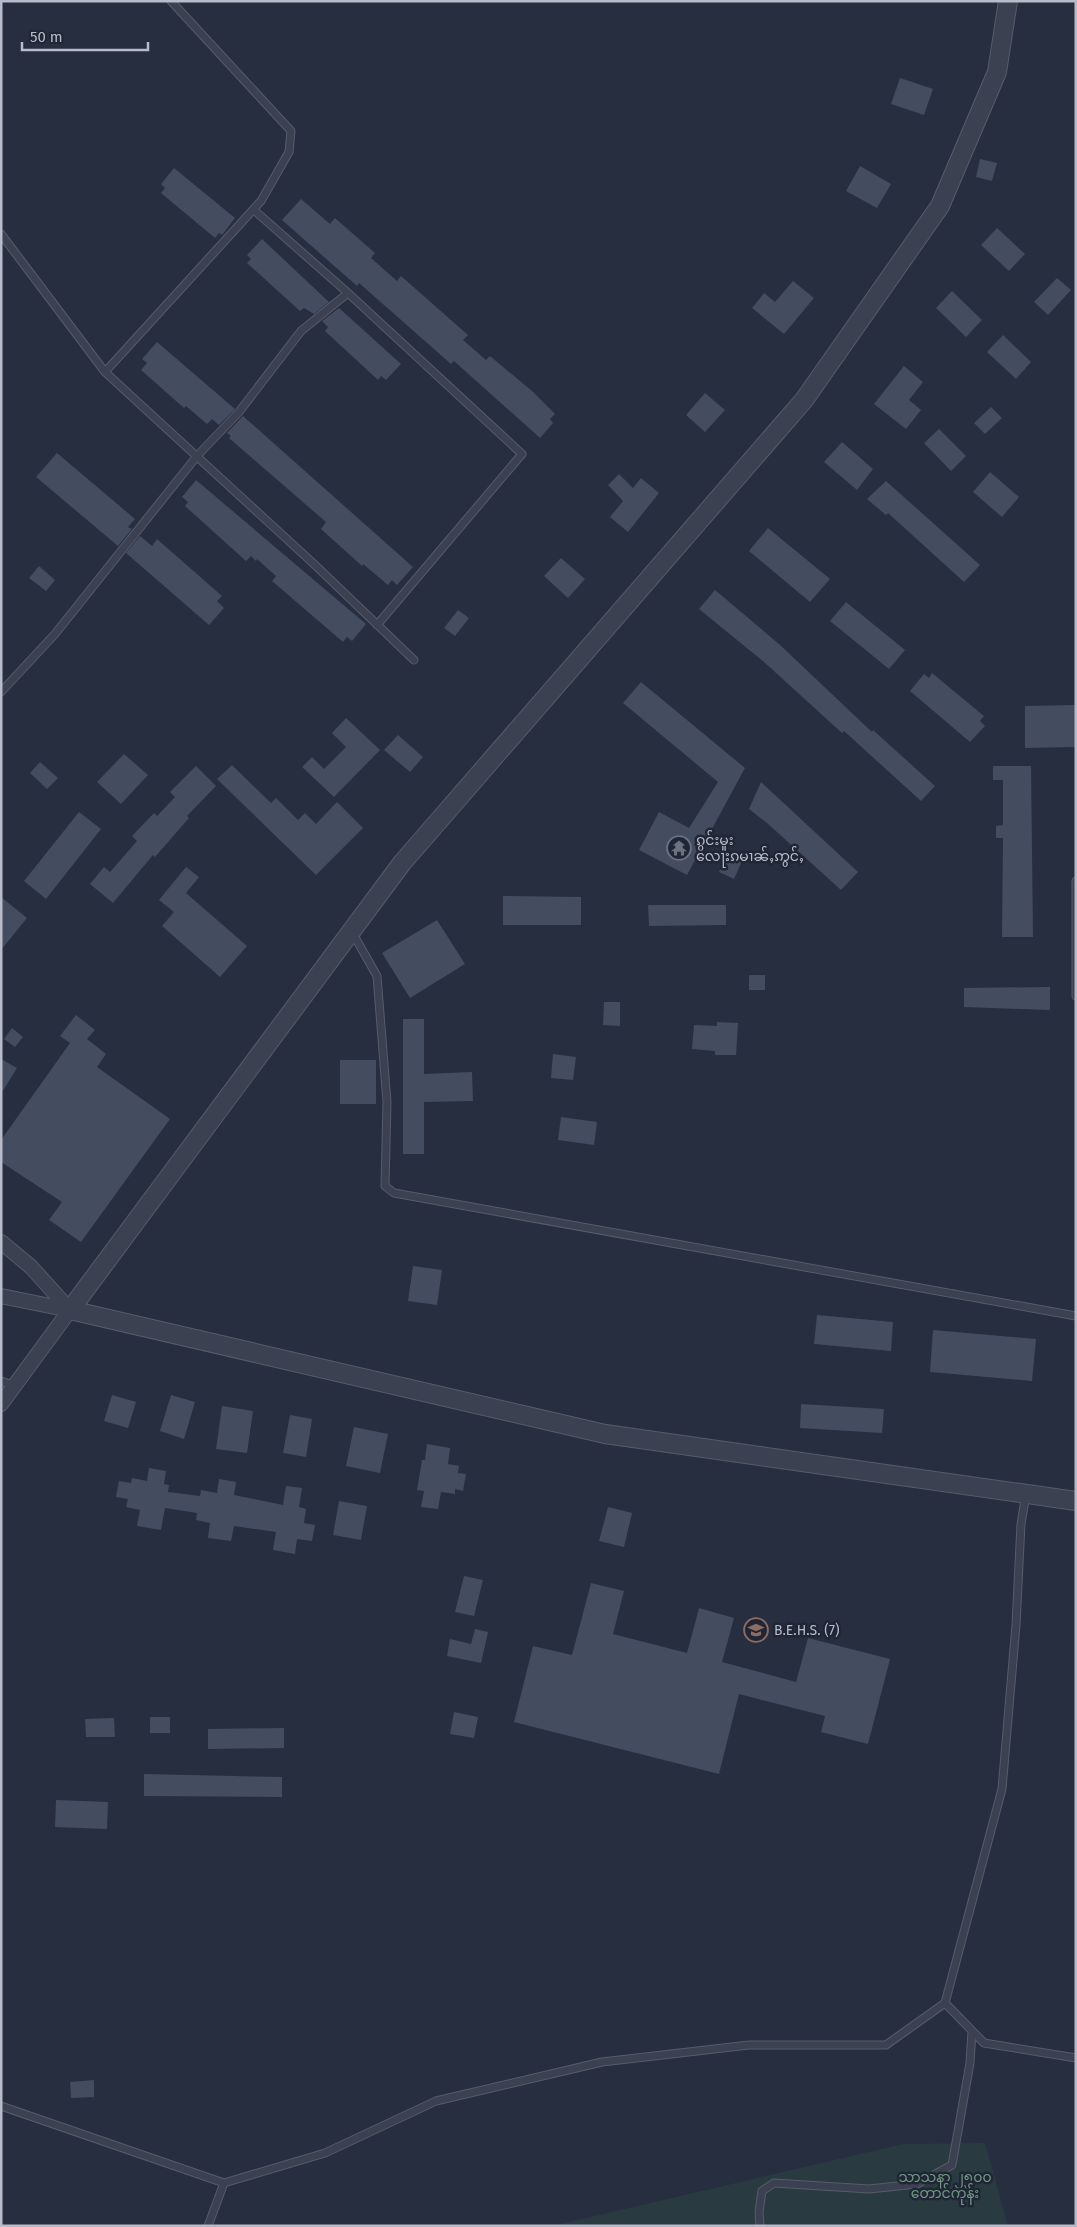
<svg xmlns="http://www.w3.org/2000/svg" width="1077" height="2227" viewBox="0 0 1077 2227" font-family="'Fira Sans','Noto Sans Myanmar',sans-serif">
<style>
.green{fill:#293b41}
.building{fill:#444c5f}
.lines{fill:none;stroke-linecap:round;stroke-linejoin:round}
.service-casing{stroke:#565c6a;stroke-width:9}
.minor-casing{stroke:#565c6a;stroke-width:16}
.tertiary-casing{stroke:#565c6a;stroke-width:20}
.service{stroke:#3b4150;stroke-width:7}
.minor{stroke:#3b4150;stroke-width:14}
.tertiary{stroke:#3b4150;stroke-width:18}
.labels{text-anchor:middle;stroke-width:5;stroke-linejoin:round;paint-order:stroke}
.poi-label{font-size:14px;fill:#b8bcca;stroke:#202635;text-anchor:start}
.park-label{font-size:14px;fill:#709a80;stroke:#202635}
</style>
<rect width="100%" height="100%" fill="#272e40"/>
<path class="green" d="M985 2143 1008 2226H552L903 2144Z"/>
<path class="building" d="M900 78 933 89 924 115 891 104Z
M980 159 997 163 992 181 976 177Z
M860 166 891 184 877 208 846 191Z
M174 168 235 218 222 235 219 233 215 238 161 193 165 188 161 184Z
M301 199 330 224 335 218 375 253 371 258 397 281 401 276 468 335 463 340 486 360 490 356 532 391 555 414 550 419 553 423 540 438 454 361 451 364 359 283 357 286 282 220Z
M997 228 1025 254 1009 271 981 245Z
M262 239 329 302 314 314 304 308 300 311 279 292 247 263 251 259 247 255Z
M1057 278 1071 290 1048 315 1034 302Z
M793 281 814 298 784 334 752 308 764 293 775 302Z
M952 291 982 320 966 337 936 308Z
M339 308 401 364 386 380 381 376 378 380 325 331 328 327 322 321Z
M1003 335 1031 362 1016 379 987 352Z
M157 342 235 409 219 425 212 419 207 424 186 406 184 408 141 370 147 363 142 359Z
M904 366 923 382 909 400 921 410 906 429 874 404Z
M705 393 725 410 705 432 686 415Z
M991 407 1002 418 985 434 974 423Z
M243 416 413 567 397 585 392 580 388 585 363 564 362 566 321 529 326 522 229 438 231 436 227 433Z
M939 429 966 456 951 471 924 443Z
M842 442 873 469 857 490 824 462Z
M57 453 135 519 128 527 132 529 118 546 36 477Z
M990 472 1019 497 1002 517 973 492Z
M619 474 633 488 641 478 659 493 628 532 610 517 623 501 608 485Z
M196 480 366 624 352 641 347 637 343 642 272 581 276 576 257 559 256 561 251 556 246 561 185 506 188 502 182 497Z
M886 481 980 565 964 582 888 513 886 515 867 499Z
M768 528 830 579 810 602 749 551Z
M140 536 152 546 157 539 222 596 217 601 224 608 209 625 126 553Z
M561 558 585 579 568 598 544 576Z
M39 566 55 580 46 591 29 578Z
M715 590 779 644 872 732 873 730 935 786 921 801 844 731 842 733 764 662 699 609Z
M846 602 905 650 889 669 830 621Z
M458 610 469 618 455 636 444 628Z
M932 673 984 716 980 721 985 726 970 742 910 691 924 674 929 678Z
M641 682 745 768 687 875 639 850 659 812 689 828 718 782 623 703Z
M1076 705V747L1025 748V706Z
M346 718 380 750 334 797 302 767 312 757 324 769 346 747 332 733Z
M398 735 423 757 410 772 384 750Z
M124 754 148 775 121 804 97 782Z
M40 762 58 778 47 789 30 773Z
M232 765 271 803 276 798 298 820 305 813 316 824 337 802 363 828 316 875 217 779Z
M196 766 216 786 187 816 189 818 155 857 153 855 113 903 90 884 104 867 110 872 137 841 132 836 154 813 157 816 175 797 170 792Z
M993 766H1031L1033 937H1002L1003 838H996V826L1003 825V780H993Z
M761 782 858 872 841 890 767 823 749 809Z
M79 812 101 829 46 899 24 881Z
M727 854 742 861 734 879 719 872Z
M186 867 199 877 186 893 247 946 220 977 162 926 174 912 159 900Z
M503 896 581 897V925H503Z
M1 897 27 918 1 950Z
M648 905H726V925L649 926Z
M437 920 465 964 410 998 382 953Z
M749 975H765V990H749Z
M1050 987V1010L964 1007V988Z
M604 1002H620V1026L603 1025Z
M76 1015 95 1030 87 1039 106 1054 97 1067 170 1119 81 1242 49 1220 62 1202 1 1162V1140L70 1043 60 1036Z
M403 1019H424V1074L472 1072 473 1101 424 1102V1154H403Z
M717 1022 738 1023 736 1055H715V1051L692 1049 694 1025 717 1026Z
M12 1028 23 1037 15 1047 4 1039Z
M553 1054 576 1057 573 1080 551 1078Z
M1 1059 17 1068 1 1094Z
M340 1060H376V1104H340Z
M561 1117 597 1122 594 1145 558 1140Z
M413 1266 442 1270 437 1305 408 1301Z
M817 1315 893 1322 891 1351 814 1344Z
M933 1330 1036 1339 1032 1381 930 1372Z
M112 1395 136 1402 128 1428 104 1421Z
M171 1395 195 1402 184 1439 160 1431Z
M801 1404 884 1409 882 1433 800 1428Z
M222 1406 253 1411 247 1453 216 1449Z
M290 1415 312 1419 306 1457 283 1453Z
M354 1427 388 1434 380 1473 346 1466Z
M427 1444 450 1448 448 1464 459 1466 458 1473 466 1474 463 1491 455 1489V1494L441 1492 438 1509 421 1507 424 1491 417 1490 422 1460H425Z
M149 1468 166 1471 164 1484 169 1485 168 1492 200 1496 201 1490 217 1493 219 1479 236 1482 234 1495 283 1505 286 1486 302 1488 299 1507 306 1509 304 1523 315 1525 312 1541 297 1539 295 1554 273 1550 276 1532 234 1526 231 1541 208 1538 210 1523 196 1520 197 1513 165 1508 161 1530 137 1526 140 1510 126 1507 128 1499 116 1497 119 1481 131 1483 132 1478 147 1481Z
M339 1501 367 1506 361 1540 333 1535Z
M608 1507 632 1513 624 1547 599 1541Z
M464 1576 483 1580 474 1616 455 1612Z
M591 1583 624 1591 613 1634 687 1653 699 1608 734 1618 722 1662 796 1682 808 1638 890 1659 868 1744 821 1732 825 1716 739 1694 719 1774 514 1722 533 1646 572 1655Z
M475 1629 488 1632 481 1663 447 1656 450 1639 471 1644Z
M454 1712 478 1717 474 1738 450 1734Z
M150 1717H170V1733H150Z
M114 1718 115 1737H86L85 1719Z
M284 1728V1748L208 1749V1729Z
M144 1774 282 1777V1797L144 1796Z
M56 1800 108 1802 107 1829 55 1827Z
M94 2080V2097L71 2098 70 2082Z"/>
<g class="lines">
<g class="service-casing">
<path id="service" d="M254 210 348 293 522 454 377 625
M1 234 105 372 261 201 289 152 291 131 171 1
M105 372 315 565 414 660
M1 692 55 634 197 456 239 412 301 331 348 293
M1076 881V996
M352 932 377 976 387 1102 385 1186 394 1193 1076 1316
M1 1381 15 1386
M1026 1494 1021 1524 1016 1625 1002 1789 945 2003 984 2043 1076 2058
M1 2106 224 2183 208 2226
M224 2183 325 2153 436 2101 602 2062 749 2045H886L945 2003
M760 2226 759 2212 762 2191 774 2183 869 2189 917 2184 952 2165 970 2063 972 2031"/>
</g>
<g class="minor-casing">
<path id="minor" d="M1 1242 31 1267 70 1310
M1 1296 70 1310
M1 1404 70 1310"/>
</g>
<g class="tertiary-casing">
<path id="tertiary" d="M1008 1 997 72 940 206 804 400 402 863 70 1310 605 1434 1076 1501"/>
</g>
<use href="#service" class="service"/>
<use href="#minor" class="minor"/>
<use href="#tertiary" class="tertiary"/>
</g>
<defs>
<g id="temple-ring" transform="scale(1.25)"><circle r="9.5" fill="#202635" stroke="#6b7280" stroke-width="1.5"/><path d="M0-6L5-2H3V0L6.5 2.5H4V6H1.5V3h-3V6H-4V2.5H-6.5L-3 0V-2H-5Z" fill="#6b7280"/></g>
<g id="school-ring" transform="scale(1.25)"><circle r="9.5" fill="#202635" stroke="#8d6e63" stroke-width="1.5"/><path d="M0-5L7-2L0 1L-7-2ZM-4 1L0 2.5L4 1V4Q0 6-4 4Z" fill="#8d6e63"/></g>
</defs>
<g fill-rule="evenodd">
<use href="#temple-ring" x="679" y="848"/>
<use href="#school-ring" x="756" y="1630"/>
</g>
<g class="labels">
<g class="poi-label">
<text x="696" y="845">ၵွင်းမူး<tspan x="696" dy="16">လေႃးၵမၢၼ်ႇဢွင်ႇ</tspan></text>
<text x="774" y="1635">B.E.H.S. (7)</text>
</g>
<g class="park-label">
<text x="945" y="2182">သာသနာ ၂၅၀၀<tspan x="945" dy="16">တောင်ကုန်း</tspan></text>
</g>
</g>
<rect width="1077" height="2227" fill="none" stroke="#b8bcca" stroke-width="5"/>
<path d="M22 42v8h126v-8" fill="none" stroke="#b8bcca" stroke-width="2.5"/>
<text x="30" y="42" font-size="15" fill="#b8bcca" stroke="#202635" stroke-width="4" paint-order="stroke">50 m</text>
</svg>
